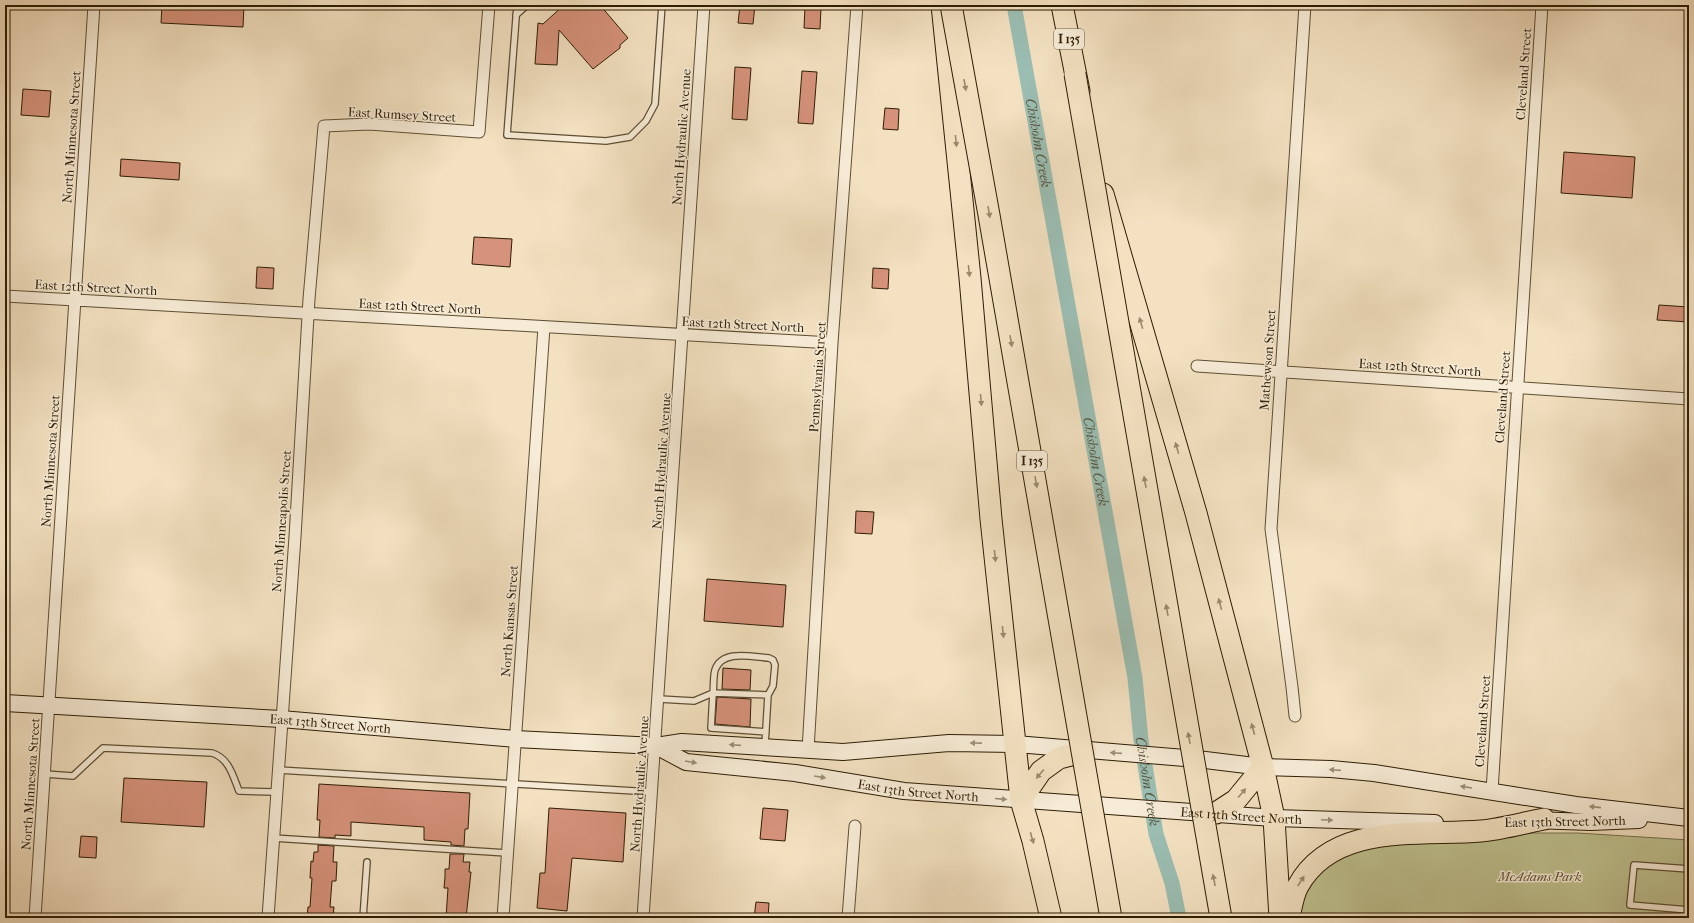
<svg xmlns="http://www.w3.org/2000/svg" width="1694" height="923" viewBox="0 0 1694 923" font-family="'IM FELL French Canon',serif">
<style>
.green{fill:#bfc290;stroke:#76704a}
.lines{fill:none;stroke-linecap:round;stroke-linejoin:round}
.canal{stroke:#9bbeb3;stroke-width:15}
.building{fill:#d6927b;stroke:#2d1d04}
.lane-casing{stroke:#5e4e33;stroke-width:8}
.street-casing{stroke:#5e4e33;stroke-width:13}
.secondary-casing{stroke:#2d1d04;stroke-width:18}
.highway-casing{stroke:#2d1d04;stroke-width:23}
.lane{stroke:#f7ecd7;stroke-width:5.5}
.street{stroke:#f7ecd7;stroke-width:11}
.secondary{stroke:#f7ecd7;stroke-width:16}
.highway{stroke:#f3e1c1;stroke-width:21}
.highway-bridge-casing{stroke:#2d1d04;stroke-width:23;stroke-linecap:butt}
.highway-bridge{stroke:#f3e1c1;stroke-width:21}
.oneway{fill:#9a896c}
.oneway2{fill:#9c8f78}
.labels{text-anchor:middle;stroke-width:3;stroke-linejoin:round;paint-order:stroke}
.shield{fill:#f7ecd7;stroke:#6a5b43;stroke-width:1}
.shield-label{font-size:12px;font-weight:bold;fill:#2d1d04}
.street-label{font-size:13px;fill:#2d1d04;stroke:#f7ecd7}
.park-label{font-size:13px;font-style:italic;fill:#594f2e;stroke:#f7ecd7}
.water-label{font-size:14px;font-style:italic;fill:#545541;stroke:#f7ecd7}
</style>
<rect width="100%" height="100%" fill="#f3e1c1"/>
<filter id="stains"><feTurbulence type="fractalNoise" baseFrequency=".005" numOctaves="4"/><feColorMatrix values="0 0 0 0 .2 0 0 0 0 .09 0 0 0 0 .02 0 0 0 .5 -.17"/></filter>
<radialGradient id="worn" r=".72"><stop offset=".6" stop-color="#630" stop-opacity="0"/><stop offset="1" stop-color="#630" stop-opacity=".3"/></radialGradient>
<path class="green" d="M1533 833H1578L1689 840V918H1297L1311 878 1342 856 1370 846Z"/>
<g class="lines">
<path class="canal" id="s1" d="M1014 5 1135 678 1141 740 1156 834 1172 883 1179 918"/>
</g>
<path class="building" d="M162 5H244L243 27 161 23Z
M564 5H600L628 38 620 45V48L593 69 559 30 557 65 535 64 538 23 543 24Z
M740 5H755L753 24 738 23Z
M805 7H821L820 29 804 28Z
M735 67 751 68 747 120 732 119Z
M802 71 817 72 813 124 798 123Z
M23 89 51 91 49 117 21 115Z
M885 108 899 109 898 130 883 129Z
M1564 152 1635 157 1632 198 1561 193Z
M121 159 180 163 179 180 120 176Z
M474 237 512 239 510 267 472 264Z
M257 267 274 268 273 289 256 288Z
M873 268 889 269 888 289 872 288Z
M1659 305 1689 307V322L1657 320Z
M856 511 874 512 872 534 855 533Z
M707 579 786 585 783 627 704 621Z
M723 668 751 670 750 690 722 689Z
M717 697 751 699 750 727 715 724Z
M124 778 207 782 204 827 121 822Z
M319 784 470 793 468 829H465L464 846 451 845V842L424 840V827L351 822V836L335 835V838L319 837 320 820H317Z
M549 808 626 813 623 862 572 858 567 911 537 908 540 873H545Z
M763 808 788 810 785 841 760 839Z
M81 836 97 837 96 858 79 857Z
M318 845 334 846 333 862H337L336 881H332L330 907H334L333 918H307L308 907H310L312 878H310L311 861 313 862 314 852H318Z
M450 854H464L463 862H470L469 872H471L466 918H446L448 888H444L445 877V869H449Z
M756 902 769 903 768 918H754Z"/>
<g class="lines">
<g class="lane-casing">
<path id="lane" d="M517 5 507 135 606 141 630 137 646 121 655 104 662 5
M516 15 527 5
M659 699 694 701 713 693C714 686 713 677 715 670 722 649 752 657 769 658L773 660 775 665 773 686 768 695 765 745
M766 732 711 728 713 693 768 695
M278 770 652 792
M45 774 73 776 103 748 212 753C229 758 233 776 239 791L276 792
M273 838 507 853
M1689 869 1634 865 1630 905 1689 910
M363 917 372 918
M363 918 367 862"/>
</g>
<g class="street-casing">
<path id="street" d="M5 296 832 343
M1197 366 1689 399
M1295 716 1292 687 1271 529 1305 5
M808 750 832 343 857 5
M1492 791 1542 5
M35 918 94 5
M268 918 295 537 309 299 324 126 369 124 479 132 489 5
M503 918 544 327
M643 918 704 5
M848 918 855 826"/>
</g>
<g class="secondary-casing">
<g id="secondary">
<path id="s2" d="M5 703 281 719 515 739 656 746 682 742 843 752 949 743 1015 744 1197 759 1263 767 1331 769 1374 773 1576 805 1689 818"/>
<path id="s3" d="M656 746 686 762 795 773 904 791 1274 818 1435 823"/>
<path d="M1532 820 1591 822 1639 820"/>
</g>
</g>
<g class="highway-casing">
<path id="highway" d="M942 5 970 278 991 519 1021 800 1033 841 1051 918
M1062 5 1079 91
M1103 194 1196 513 1263 767 1274 818 1280 918
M1021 800 1041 771 1059 758 1086 751
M1216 813 1236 800 1263 767
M1289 918C1291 908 1293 895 1298 886 1333 822 1419 836 1481 831 1502 829 1523 823 1544 819"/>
</g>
<use href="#lane" class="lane"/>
<use href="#street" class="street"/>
<use href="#secondary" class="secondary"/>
<use href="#highway" class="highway"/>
<g class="highway-bridge-casing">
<path id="highway-bridge" d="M951 5 989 215 1111 918
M1075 74 1221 918"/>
</g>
<use href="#highway-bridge" class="highway-bridge"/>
</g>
<defs><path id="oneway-solid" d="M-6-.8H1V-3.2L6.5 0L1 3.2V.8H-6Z"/></defs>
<g class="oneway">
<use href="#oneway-solid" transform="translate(965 85) rotate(80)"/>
<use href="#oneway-solid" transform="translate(956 141) rotate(84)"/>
<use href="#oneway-solid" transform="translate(989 212) rotate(80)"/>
<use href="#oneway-solid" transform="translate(969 271) rotate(84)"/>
<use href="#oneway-solid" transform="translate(1141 323) rotate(-106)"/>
<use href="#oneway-solid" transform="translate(1011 341) rotate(80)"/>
<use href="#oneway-solid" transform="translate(981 400) rotate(85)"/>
<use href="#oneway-solid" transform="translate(1177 448) rotate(-106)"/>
<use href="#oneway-solid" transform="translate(1036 482) rotate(80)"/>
<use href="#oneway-solid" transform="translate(1145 482) rotate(-100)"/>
<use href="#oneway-solid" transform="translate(995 556) rotate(84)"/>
<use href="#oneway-solid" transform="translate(1220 604) rotate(-105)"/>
<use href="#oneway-solid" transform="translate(1167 610) rotate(-100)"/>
<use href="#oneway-solid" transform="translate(1003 632) rotate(84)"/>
<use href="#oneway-solid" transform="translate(1253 729) rotate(-105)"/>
<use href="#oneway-solid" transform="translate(1189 738) rotate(-100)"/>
<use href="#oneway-solid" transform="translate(1040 774) rotate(130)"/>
<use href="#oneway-solid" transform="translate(1242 793) rotate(-50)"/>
<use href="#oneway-solid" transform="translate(1032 838) rotate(74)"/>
<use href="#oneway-solid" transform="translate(1214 880) rotate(-101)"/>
<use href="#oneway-solid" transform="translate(1301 881) rotate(-57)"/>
</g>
<g class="oneway2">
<use href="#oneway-solid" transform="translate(976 743) rotate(-179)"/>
<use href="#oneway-solid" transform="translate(735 745) rotate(-176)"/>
<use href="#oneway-solid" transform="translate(1116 753) rotate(-176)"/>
<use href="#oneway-solid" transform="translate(691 762) rotate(10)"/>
<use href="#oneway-solid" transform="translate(1335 770) rotate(-176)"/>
<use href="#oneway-solid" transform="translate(820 777) rotate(9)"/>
<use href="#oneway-solid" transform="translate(1466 787) rotate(-171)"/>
<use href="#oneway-solid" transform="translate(1001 799) rotate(5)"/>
<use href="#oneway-solid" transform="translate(1595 807) rotate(-174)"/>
<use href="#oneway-solid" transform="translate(1327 820) rotate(2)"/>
</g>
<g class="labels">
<g class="shield">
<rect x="1054" y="29" width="30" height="20" rx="3"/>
<rect x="1017" y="451" width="30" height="20" rx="3"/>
</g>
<g class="shield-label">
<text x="1069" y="43">I 135</text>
<text x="1032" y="465">I 135</text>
</g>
<g class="street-label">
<text transform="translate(1523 74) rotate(-86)" y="5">Cleveland Street</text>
<text transform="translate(402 114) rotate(3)" y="5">East Rumsey Street</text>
<text transform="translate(71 137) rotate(-86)" y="5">North Minnesota Street</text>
<text transform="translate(681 137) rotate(-86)" y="5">North Hydraulic Avenue</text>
<text transform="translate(96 287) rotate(3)" y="5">East 12th Street North</text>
<text transform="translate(420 306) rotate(3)" y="5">East 12th Street North</text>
<text transform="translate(743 324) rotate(3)" y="5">East 12th Street North</text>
<text transform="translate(1267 360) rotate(-86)" y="5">Mathewson Street</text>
<text transform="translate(1420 367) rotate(4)" y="5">East 12th Street North</text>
<text transform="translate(817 377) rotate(-86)" y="5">Pennsylvania Street</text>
<text transform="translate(1502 397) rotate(-86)" y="5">Cleveland Street</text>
<text transform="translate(50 461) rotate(-86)" y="5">North Minnesota Street</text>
<text transform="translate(661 461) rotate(-86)" y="5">North Hydraulic Avenue</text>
<text transform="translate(281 521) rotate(-86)" y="5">North Minneapolis Street</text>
<text transform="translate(509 621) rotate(-86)" y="5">North Kansas Street</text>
<text transform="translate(1482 721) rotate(-86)" y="5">Cleveland Street</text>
<text dy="5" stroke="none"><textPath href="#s2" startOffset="326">East 13th Street North</textPath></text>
<text transform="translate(30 784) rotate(-86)" y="5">North Minnesota Street</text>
<text transform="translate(639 784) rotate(-86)" y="5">North Hydraulic Avenue</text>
<text dy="5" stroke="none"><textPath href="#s3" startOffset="268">East 13th Street North</textPath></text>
<text dy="5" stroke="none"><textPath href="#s3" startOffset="592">East 13th Street North</textPath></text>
<text transform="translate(1565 821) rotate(-1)" y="5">East 13th Street North</text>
</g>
<g class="park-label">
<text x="1540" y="881">McAdams Park</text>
</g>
<g class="water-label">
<text dy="5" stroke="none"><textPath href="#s1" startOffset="140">Chisholm Creek</textPath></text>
<text dy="5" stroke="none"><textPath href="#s1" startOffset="464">Chisholm Creek</textPath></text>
<text dy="5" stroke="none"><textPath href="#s1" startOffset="788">Chisholm Creek</textPath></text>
</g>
</g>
<rect width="1694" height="923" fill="none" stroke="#f3e1c1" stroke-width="20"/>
<rect x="6" y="6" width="1682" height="911" fill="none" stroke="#2d1d04" stroke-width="2"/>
<rect x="10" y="10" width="1674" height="903" fill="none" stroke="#2d1d04"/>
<rect width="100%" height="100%" filter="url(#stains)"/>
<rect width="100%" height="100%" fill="url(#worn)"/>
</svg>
